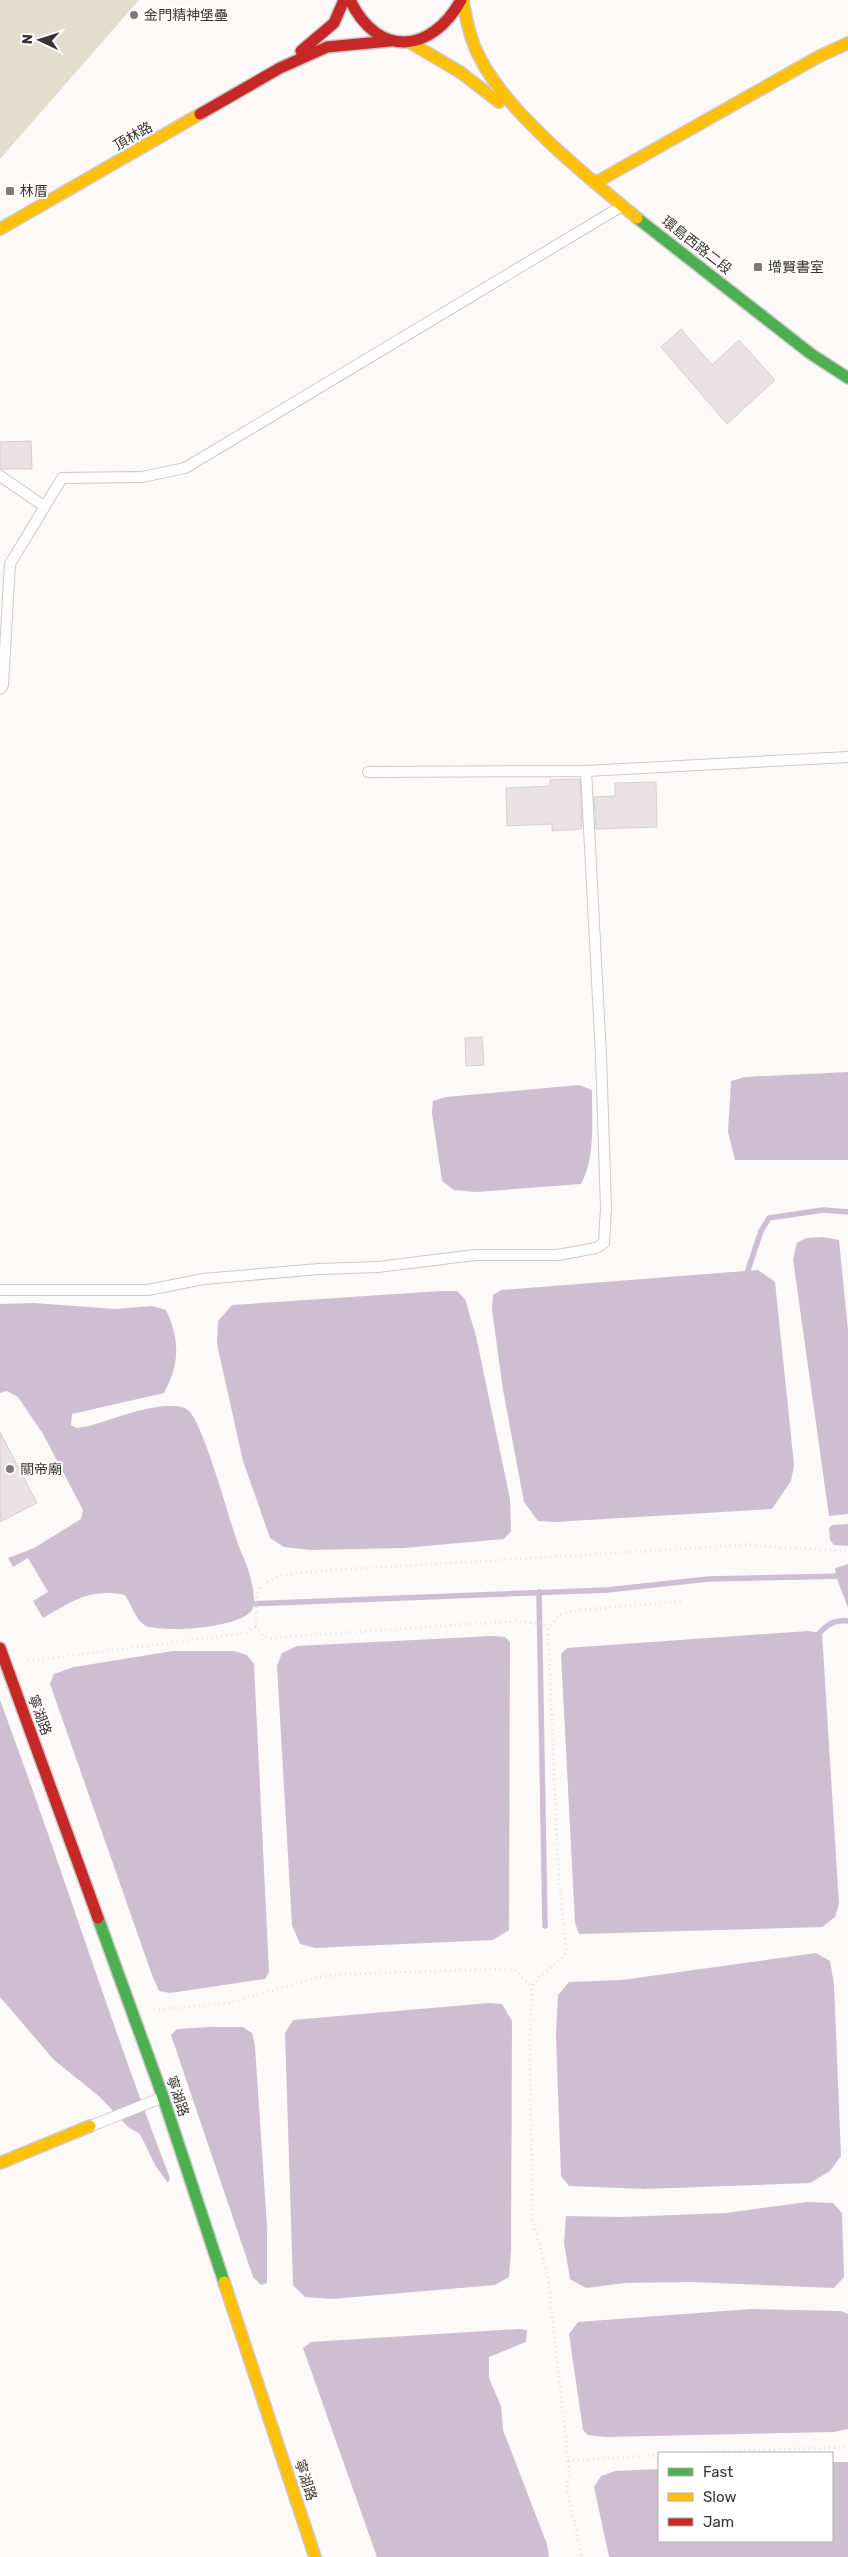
<svg xmlns="http://www.w3.org/2000/svg" width="848" height="2557" viewBox="0 0 848 2557" font-family="Rubik,'Noto Sans TC',sans-serif">
<style>
.green{fill:#e3ddce}
.water{fill:#cfbed2}
.lines{fill:none;stroke-linecap:round;stroke-linejoin:round}
.stream{stroke:#cfbed2;stroke-width:5.5}
.building{fill:#ebe1e4;stroke:#d4d0d0}
.lane-casing{stroke:#cdc9c8;stroke-width:12}
.fast-casing{stroke:#cdc9c8;stroke-width:14}
.slow-casing{stroke:#cdc9c8;stroke-width:14}
.jam-casing{stroke:#cdc9c8;stroke-width:14}
.path{stroke:#e3e2e2;stroke-width:3;stroke-dasharray:1 4;stroke-linecap:butt}
.lane{stroke:#fffefe;stroke-width:10}
.fast{stroke:#4caf50;stroke-width:11}
.slow{stroke:#ffc107;stroke-width:11}
.jam{stroke:#c62828;stroke-width:11}
.poi-dot{fill:#7e7877;stroke:#fff;stroke-width:2}
.labels{text-anchor:middle;stroke-width:4;stroke-linejoin:round;paint-order:stroke}
.poi-label{font-size:14px;fill:#393332;stroke:#fff;text-anchor:start}
.street-label{font-size:14px;fill:#393332;stroke:#fff}
</style>
<rect width="100%" height="100%" fill="#fdf9f8"/>
<path class="green" d="M0 0H139L0 159Z"/>
<path class="water" d="M848 1072V1160H735L728 1132 731 1081 745 1077Z
M579 1085 592 1090V1096C592 1124 595 1159 581 1184L476 1192 454 1190 442 1181 432 1113 433 1101 446 1097Z
M823 1237 839 1240 848 1330V1514L829 1516 793 1259 797 1243 806 1238Z
M758 1270 775 1282 794 1465 791 1481 772 1509 555 1522 538 1521 524 1502 503 1390 492 1310 493 1295 501 1290Z
M441 1291H457L465 1299 476 1336 510 1499 511 1531 504 1539 404 1548 310 1550 284 1547 270 1538 243 1461 217 1344 218 1321 232 1305Z
M34 1303 115 1309 152 1306 166 1310C180 1340 180 1363 164 1393L72 1414 71 1425 77 1428 89 1426C111 1420 169 1396 188 1410 203 1422 229 1518 237 1541 241 1554 249 1567 251 1580 253 1588 256 1602 252 1610 241 1628 165 1633 146 1626 136 1621 131 1604 125 1595 90 1588 73 1601 43 1618L33 1601 48 1592 28 1558 13 1567 8 1558 34 1548 81 1519 83 1510 43 1434 18 1397 7 1391 0 1393V1304Z
M848 1524V1546L834 1545 830 1540 829 1528 832 1525Z
M848 1564V1608C843 1593 837 1583 835 1568Z
M808 1631 822 1633 839 1904 835 1917 822 1927 579 1934 575 1923 561 1654 567 1648Z
M492 1636 505 1637 510 1642 509 1930 493 1940 315 1948 300 1944 292 1925 277 1666 282 1653 297 1646Z
M173 1651H234L247 1655 254 1664 269 1972 265 1979 170 1993 159 1991 152 1975 50 1684 54 1674 74 1667Z
M0 1700C59 1858 109 2020 170 2178L168 2183 155 2165 140 2134 128 2127 100 2097 54 2060 0 1997Z
M816 1953 830 1961 834 1984 841 2156 830 2171 810 2183 644 2189 569 2186 561 2176 556 2035 558 1995 569 1982 622 1980Z
M489 2003 502 2004 512 2021 511 2250 509 2277 495 2285 332 2299 305 2297 293 2285 285 2033 293 2020Z
M211 2027H243L252 2033 255 2046 267 2226V2283L261 2285 253 2277 171 2035 177 2029Z
M807 2202 833 2203 842 2213 844 2277 834 2288 691 2282 625 2283 586 2288 570 2279 564 2243 566 2216 621 2217 726 2213Z
M751 2309 841 2311 848 2314V2429L834 2432 605 2437 588 2435 583 2430 569 2334 578 2322Z
M520 2329 527 2330 526 2342 489 2357V2378L501 2406 503 2430 547 2544 549 2557H377L303 2348 311 2342Z
M832 2462H848V2557H609L594 2487 601 2476 615 2471 659 2469V2541H832Z"/>
<g class="lines">
<path class="stream" d="M746 1276 761 1231 769 1218 823 1210 848 1212
M539 1592 545 1926
M246 1604 607 1590 708 1579 848 1576
M815 1638C825 1627 831 1619 848 1621"/>
</g>
<path class="building" d="M681 329 712 365 739 340 775 380 727 424 661 347Z
M31 441 32 469H0V442Z
M580 779 582 829 552 831V824L507 826 506 788 550 786V780Z
M656 782 657 827 596 829 594 797 615 796V783Z
M482 1037 484 1065 466 1066 465 1038Z
M0 1432 37 1503 0 1522Z"/>
<g class="lines">
<g class="lane-casing">
<path id="lane" d="M0 476 44 506
M0 689 3 685 10 564 62 478 142 477 185 468 622 206
M368 772 586 771 848 757
M0 1290H148L203 1279 319 1269 378 1267 475 1255H558L596 1248 604 1243 606 1208 601 1056 586 771
M91 2126 161 2098"/>
</g>
<g class="fast-casing">
<path id="fast" d="M637 218 811 354 848 378
M98 1918 163 2097 224 2282"/>
</g>
<g class="slow-casing">
<path id="slow" d="M463 0C466 20 470 40 480 58 508 114 588 177 637 218
M409 42 460 72 499 102
M595 183 818 57 848 43
M0 229 200 114
M0 2163 90 2126
M224 2282 315 2557"/>
</g>
<g class="jam-casing">
<path id="jam" d="M350 0C378 58 431 54 461 0
M301 51 334 23 344 0
M200 114 280 68 327 47 390 41
M0 1648 98 1918"/>
</g>
<path class="path" d="M256 1626 263 1636 271 1638 515 1621 544 1624 548 1629 559 1615 573 1611 682 1601
M548 1629 558 1863 566 1952C557 1967 539 1972 532 1987L530 2039 532 2217 548 2278 569 2468 567 2489 582 2557
M28 1661 246 1633 256 1626C257 1615 255 1601 259 1591 267 1570 317 1572 336 1570L744 1545 848 1551
M154 2010 228 2003 319 1977 347 1974 501 1969 514 1970 532 1987
M694 2453 848 2447
M568 2461 659 2455"/>
<use href="#lane" class="lane"/>
<use href="#fast" class="fast"/>
<use href="#slow" class="slow"/>
<use href="#jam" class="jam"/>
</g>
<g class="poi-dot">
<circle cx="134" cy="15" r="5"/>
<rect x="5" y="186" width="10" height="10" rx="2.5"/>
<rect x="753" y="262" width="10" height="10" rx="2.5"/>
<circle cx="10" cy="1469" r="5"/>
</g>
<g class="labels">
<g class="poi-label">
<text x="144" y="20">金門精神堡壘</text>
<text x="20" y="196">林厝</text>
<text x="768" y="272">增賢書室</text>
<text x="20" y="1474">關帝廟</text>
</g>
<g class="street-label">
<text transform="translate(133 136) rotate(-30)" y="5">頂林路</text>
<text transform="translate(697 245) rotate(38)" y="5">環島西路二段</text>
<text transform="translate(40 1715) rotate(70)" y="5">寧湖路</text>
<text transform="translate(178 2096) rotate(71)" y="5">寧湖路</text>
<text transform="translate(306 2480) rotate(72)" y="5">寧湖路</text>
</g>
</g>
<rect x="658" y="2452" width="175" height="90" fill="#ffffff" stroke="#b0adad"/>
<rect x="668" y="2468" width="25" height="8" fill="#4caf50" stroke="#b0adad"/>
<text x="703" y="2477" font-size="15" fill="#393332">Fast</text>
<rect x="668" y="2493" width="25" height="8" fill="#ffc107" stroke="#b0adad"/>
<text x="703" y="2502" font-size="15" fill="#393332">Slow</text>
<rect x="668" y="2518" width="25" height="8" fill="#c62828" stroke="#b0adad"/>
<text x="703" y="2527" font-size="15" fill="#393332">Jam</text>
<g transform="translate(40 40) rotate(274)" stroke="#ffffff" stroke-width="4" paint-order="stroke">
<path d="M0-4L9 19L0 12L-9 19Z" fill="#393332"/>
<text y="-8" font-size="14" font-weight="bold" text-anchor="middle" fill="#393332">N</text>
</g>
</svg>
